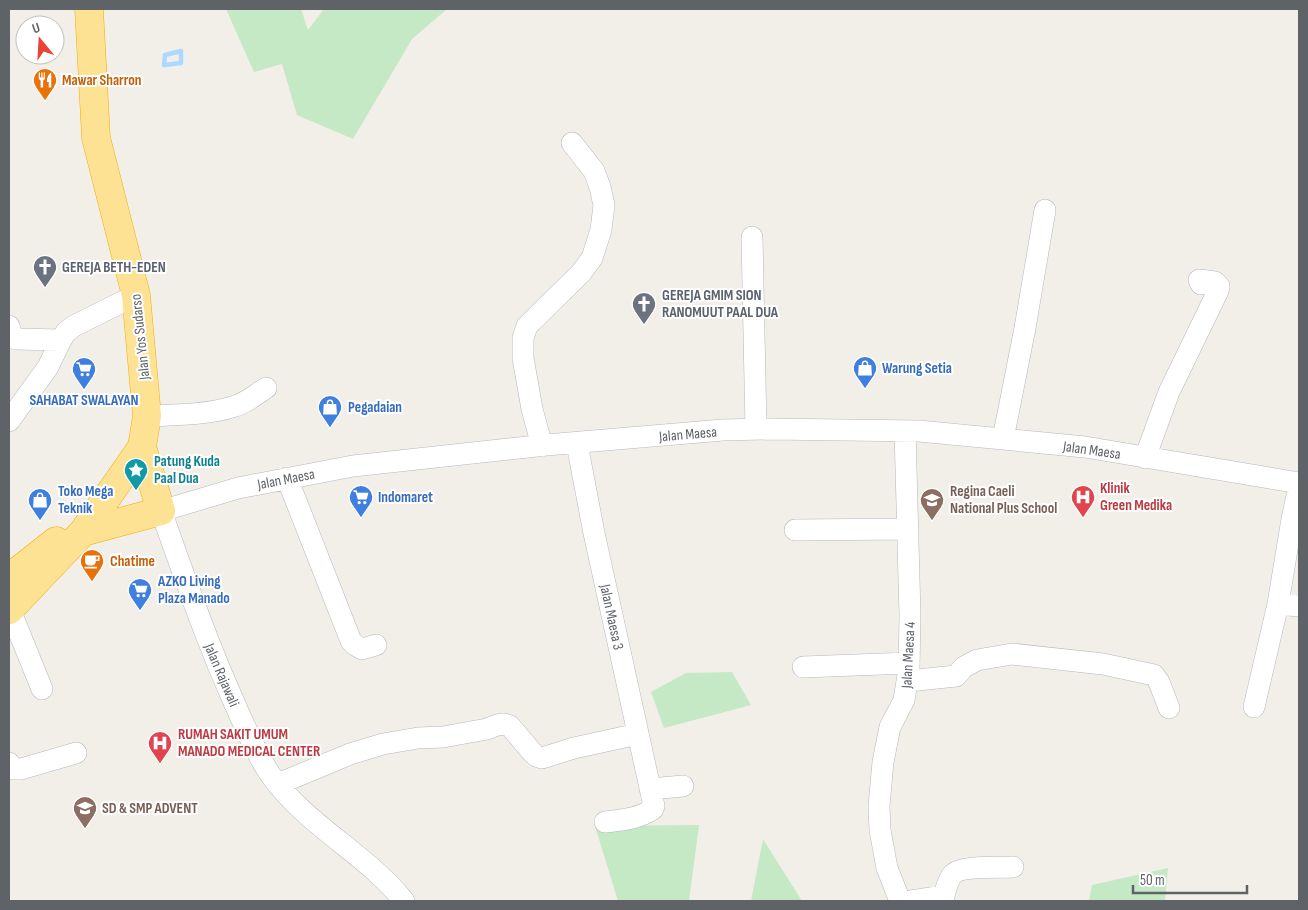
<svg xmlns="http://www.w3.org/2000/svg" width="1308" height="910" viewBox="0 0 1308 910" font-family="'Sofia Sans Condensed',sans-serif">
<style>
.green{fill:#c5e8c5}
.lines{fill:none;stroke-linecap:round;stroke-linejoin:round}
.stream{stroke:#aadaff;stroke-width:4.5}
.minor-casing{stroke:#b5b8bc;stroke-width:22}
.highway-casing{stroke:#f9ab00;stroke-width:29}
.minor{stroke:#fff;stroke-width:21}
.highway{stroke:#fde293;stroke-width:28}
.labels{text-anchor:middle;stroke-width:4;stroke-linejoin:round;paint-order:stroke}
.food-label{font-size:15px;font-weight:bold;fill:#c56008;stroke:#fff;text-anchor:start}
.worship-label{font-size:15px;font-weight:bold;fill:#5b616d;stroke:#fff;text-anchor:start}
.street-label{font-size:15px;fill:#5f6368;stroke:#fff}
.shop-label{font-size:15px;font-weight:bold;fill:#366cbe;stroke:#fff;text-anchor:start}
.culture-label{font-size:15px;font-weight:bold;fill:#0d838f;stroke:#fff;text-anchor:start}
.health-label{font-size:15px;font-weight:bold;fill:#be3a42;stroke:#fff;text-anchor:start}
.education-label{font-size:15px;font-weight:bold;fill:#785e54;stroke:#fff;text-anchor:start}
</style>
<rect width="100%" height="100%" fill="#f1efe8"/>
<path class="green" d="M226 9H301L308 30 324 9H447L412 39 353 139 297 115 282 64 254 72Z
M732 672 751 705 664 728 651 692 686 673Z
M699 825 689 901H618L595 826Z
M763 839 802 901H751Z
M1168 868 1165 901H1089L1092 885Z"/>
<g class="lines">
<path class="stream" d="M181 51V63L164 65 165 55Z"/>
<g class="minor-casing">
<path id="minor" d="M752 237 756 429
M9 326 12 336 16 339 61 340
M147 416C174 415 206 415 232 407 245 404 255 395 266 388
M9 421 48 367 61 340 66 332 74 326 136 295
M1003 439 1025 328 1045 210
M577 444 594 533 654 806 653 809C638 819 622 820 605 822
M542 446 532 409 523 358V338L527 326 581 273 592 258 601 230 604 205 600 187 594 171 572 143
M1145 458 1169 392 1218 291 1219 286 1215 282 1199 280 1201 284
M287 478 351 641 355 645 362 649 376 645
M795 530 908 529
M1278 604 1299 606
M10 610 42 689
M803 667 909 663
M908 681 956 676 964 667 977 660 1012 654 1103 664 1154 675 1159 682 1169 708
M1254 707 1278 604 1292 519 1299 486
M9 763 13 769H21L76 753
M278 784 350 754 383 744 418 738 443 737 487 729 497 725 504 724 510 726 532 752 536 756 542 758 574 748 638 734
M650 789 683 786
M404 901C366 854 308 826 272 777 257 756 244 725 234 702 206 640 184 575 161 511L238 488 353 466 546 445 723 430 769 429 919 431 1085 447 1299 483
M900 901 887 868 880 830 879 806 883 762 890 727 904 700 909 669 910 615 905 431
M911 901 944 896C946 889 948 879 953 874 962 865 1000 868 1013 867"/>
</g>
<g class="highway-casing">
<path id="highway" d="M83 532 161 511 142 447
M9 578 56 541
M9 610 83 532 142 447 147 416 136 295 96 138 89 9"/>
</g>
<use href="#minor" class="minor"/>
<use href="#highway" class="highway"/>
</g>
<defs>
<g id="restaurant-pin" transform="scale(1.25)"><path d="M0 17L-7.5 6A9.5 9.5 0 1 1 7.5 6Z" fill="#e8710a" stroke="#fff"/><path d="M-5-6h1v4h1v-4h1v4h1v-4h1v5L-1.5 .5V6h-2V.5L-5-1ZM5-6V6H3V1.5H1.5Q1.5-4 5-6Z" fill="#fff"/></g>
<g id="church-pin" transform="scale(1.25)"><path d="M0 17L-7.5 6A9.5 9.5 0 1 1 7.5 6Z" fill="#6b7280" stroke="#fff"/><path d="M-1.2-6h2.4v3.5h3.3v2.4h-3.3V6h-2.4V-.1h-3.3v-2.4h3.3Z" fill="#fff"/></g>
<g id="shop-pin" transform="scale(1.25)"><path d="M0 17L-7.5 6A9.5 9.5 0 1 1 7.5 6Z" fill="#3f7fe0" stroke="#fff"/><path d="M-5-2.5h2.3a2.7 3.5 0 0 1 5.4 0H5L5.5 6h-11ZM-1.5-2.5h3a1.5 2.3 0 0 0-3 0Z" fill="#fff"/></g>
<g id="supermarket-pin" transform="scale(1.25)"><path d="M0 17L-7.5 6A9.5 9.5 0 1 1 7.5 6Z" fill="#3f7fe0" stroke="#fff"/><path d="M-6-5.5h2.5l.6 2H6L4.5 2H-2.5L-4.4-4H-6ZM-1.5 3.2a1.3 1.3 0 1 0 .1 0ZM3 3.2a1.3 1.3 0 1 0 .1 0Z" fill="#fff"/></g>
<g id="sight-pin" transform="scale(1.25)"><path d="M0 17L-7.5 6A9.5 9.5 0 1 1 7.5 6Z" fill="#0f9aa8" stroke="#fff"/><path d="M0-6L1.8-2.2L6-1.7L2.9 1.2L3.7 5.4L0 3.3L-3.7 5.4L-2.9 1.2L-6-1.7L-1.8-2.2Z" fill="#fff"/></g>
<g id="hospital-pin" transform="scale(1.25)"><path d="M0 17L-7.5 6A9.5 9.5 0 1 1 7.5 6Z" fill="#e0444e" stroke="#fff"/><path d="M-5-5h3v3.5h4V-5h3V5h-3V1.5h-4V5h-3Z" fill="#fff"/></g>
<g id="school-pin" transform="scale(1.25)"><path d="M0 17L-7.5 6A9.5 9.5 0 1 1 7.5 6Z" fill="#8d6e63" stroke="#fff"/><path d="M0-5L7-2L0 1L-7-2ZM-4 1L0 2.5L4 1V4Q0 6-4 4Z" fill="#fff"/></g>
<g id="cafe-pin" transform="scale(1.25)"><path d="M0 17L-7.5 6A9.5 9.5 0 1 1 7.5 6Z" fill="#e8710a" stroke="#fff"/><path d="M-5.5-4.5H6V0H3Q3 3.5 0 3.5H-2.5Q-5.5 3.5-5.5 0ZM3-3.2v2h1.7v-2ZM-6 4.5H4V6H-6Z" fill="#fff"/></g>
</defs>
<g fill-rule="evenodd">
<use href="#restaurant-pin" x="45" y="80"/>
<use href="#church-pin" x="45" y="267"/>
<use href="#church-pin" x="644" y="304"/>
<use href="#shop-pin" x="865" y="368"/>
<use href="#supermarket-pin" x="84" y="369"/>
<use href="#shop-pin" x="330" y="407"/>
<use href="#sight-pin" x="136" y="470"/>
<use href="#supermarket-pin" x="361" y="497"/>
<use href="#hospital-pin" x="1083" y="497"/>
<use href="#shop-pin" x="40" y="500"/>
<use href="#school-pin" x="932" y="500"/>
<use href="#cafe-pin" x="92" y="561"/>
<use href="#supermarket-pin" x="140" y="590"/>
<use href="#hospital-pin" x="160" y="743"/>
<use href="#school-pin" x="85" y="808"/>
</g>
<g class="labels">
<g class="food-label">
<text x="62" y="85">Mawar Sharron</text>
<text x="110" y="566">Chatime</text>
</g>
<g class="worship-label">
<text x="62" y="272">GEREJA BETH-EDEN</text>
<text x="662" y="300">GEREJA GMIM SION<tspan x="662" dy="17">RANOMUUT PAAL DUA</tspan></text>
</g>
<g class="street-label">
<text transform="translate(140 337) rotate(-96)" y="5">Jalan Yos Sudarso</text>
<text transform="translate(688 434) rotate(-5)" y="5">Jalan Maesa</text>
<text transform="translate(1092 450) rotate(8)" y="5">Jalan Maesa</text>
<text transform="translate(286 479) rotate(-11)" y="5">Jalan Maesa</text>
<text transform="translate(612 617) rotate(78)" y="5">Jalan Maesa 3</text>
<text transform="translate(908 655) rotate(-87)" y="5">Jalan Maesa 4</text>
<text transform="translate(222 675) rotate(67)" y="5">Jalan Rajawali</text>
</g>
<g class="shop-label">
<text x="882" y="373">Warung Setia</text>
<text x="84" y="405" text-anchor="middle">SAHABAT SWALAYAN</text>
<text x="348" y="412">Pegadaian</text>
<text x="58" y="496">Toko Mega<tspan x="58" dy="17">Teknik</tspan></text>
<text x="378" y="502">Indomaret</text>
<text x="158" y="586">AZKO Living<tspan x="158" dy="17">Plaza Manado</tspan></text>
</g>
<g class="culture-label">
<text x="154" y="466">Patung Kuda<tspan x="154" dy="17">Paal Dua</tspan></text>
</g>
<g class="health-label">
<text x="1100" y="493">Klinik<tspan x="1100" dy="17">Green Medika</tspan></text>
<text x="178" y="739">RUMAH SAKIT UMUM<tspan x="178" dy="17">MANADO MEDICAL CENTER</tspan></text>
</g>
<g class="education-label">
<text x="950" y="496">Regina Caeli<tspan x="950" dy="17">National Plus School</tspan></text>
<text x="102" y="813">SD &amp; SMP ADVENT</text>
</g>
</g>
<rect width="1308" height="910" fill="none" stroke="#5f6368" stroke-width="20"/>
<g transform="translate(40 40) rotate(342)"><circle r="24" fill="#ffffff" stroke="#bfc1c3"/>
<path d="M0-4L9 19L0 12L-9 19Z" fill="#ea4335"/>
<text y="-8" font-size="14" font-weight="bold" text-anchor="middle" fill="#5f6368">U</text>
</g>
<path d="M1133 885v8h114v-8" fill="none" stroke="#5f6368" stroke-width="2.5"/>
<text x="1140" y="885" font-size="15" fill="#5f6368" stroke="#ffffff" stroke-width="4" paint-order="stroke">50 m</text>
</svg>
